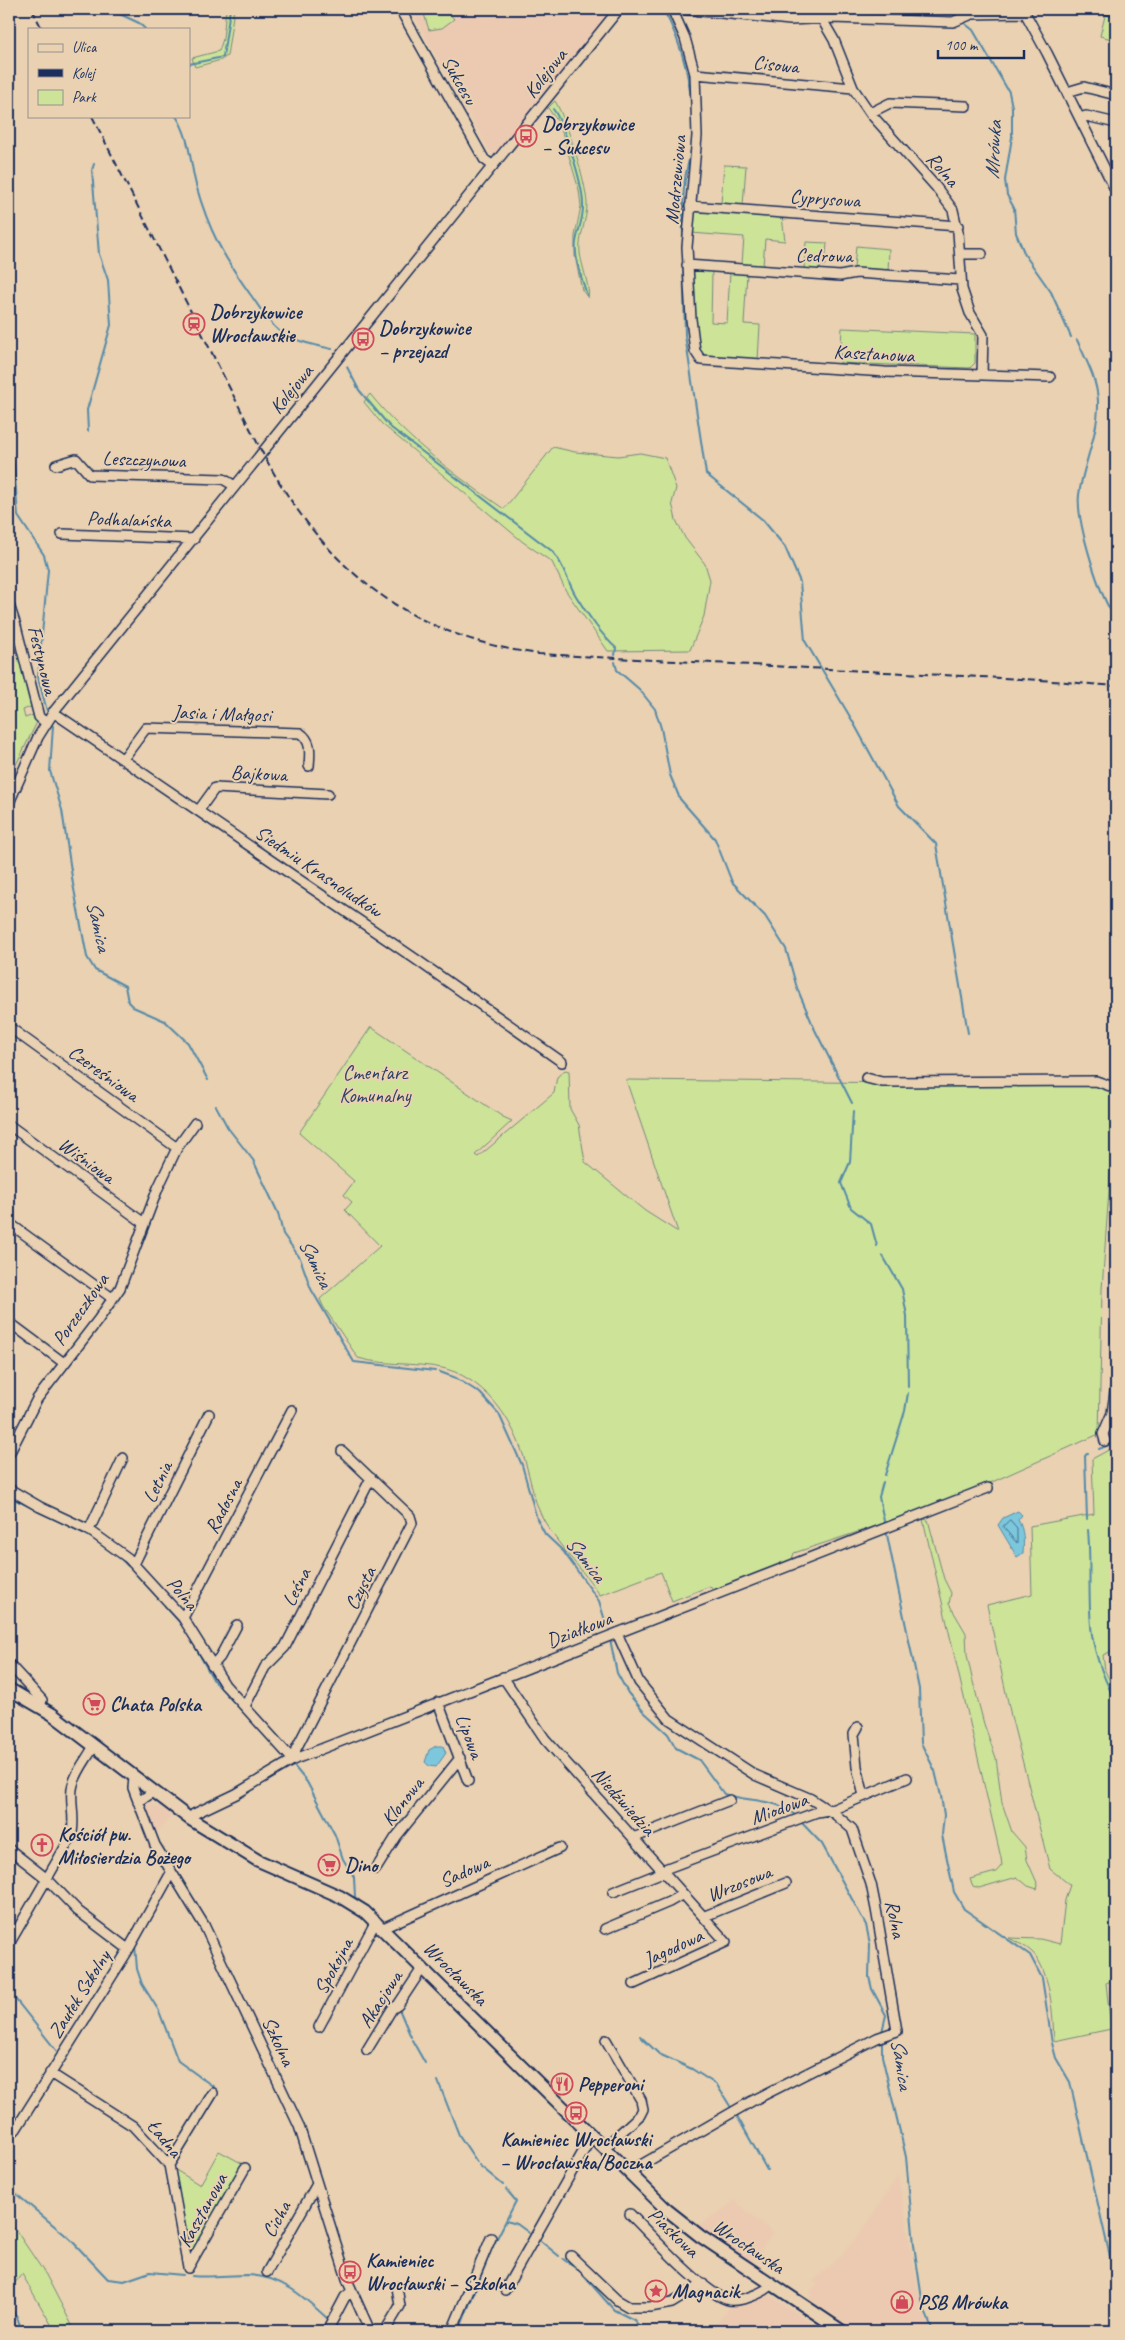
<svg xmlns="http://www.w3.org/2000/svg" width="1125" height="2340" viewBox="0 0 1125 2340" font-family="Caveat,sans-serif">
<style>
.built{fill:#eccab1}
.green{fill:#cde398;stroke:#74897b}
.water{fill:#7cc7dc;stroke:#558aaa}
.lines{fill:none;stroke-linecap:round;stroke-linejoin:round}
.shore{stroke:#426c90;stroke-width:1}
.stream{stroke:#558aaa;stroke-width:2}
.minor-casing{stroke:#1b2f5e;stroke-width:12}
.major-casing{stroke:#1b2f5e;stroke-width:15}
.minor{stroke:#e9d1b1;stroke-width:9}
.major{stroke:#e9d1b1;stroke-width:11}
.rail{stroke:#1b2f5e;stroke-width:2;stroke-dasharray:8 4;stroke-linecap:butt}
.labels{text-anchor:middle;stroke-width:4;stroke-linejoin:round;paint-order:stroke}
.street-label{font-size:20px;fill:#1b2f5e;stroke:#e9d1b1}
.poi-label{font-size:20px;font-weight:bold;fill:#1b2f5e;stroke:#e9d1b1;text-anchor:start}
.park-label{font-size:20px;fill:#2d4164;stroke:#e9d1b1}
.water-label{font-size:21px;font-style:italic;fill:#253e6b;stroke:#e9d1b1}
</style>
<rect width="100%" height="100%" fill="#e9d1b1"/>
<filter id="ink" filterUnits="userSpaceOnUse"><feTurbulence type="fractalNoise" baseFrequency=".02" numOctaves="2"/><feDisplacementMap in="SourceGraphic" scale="10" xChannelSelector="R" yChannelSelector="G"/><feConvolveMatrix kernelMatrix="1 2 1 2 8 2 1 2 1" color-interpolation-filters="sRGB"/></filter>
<g filter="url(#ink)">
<path class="built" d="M410 9H612L495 157 488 148Z
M147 1803 158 1806 172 1815 154 1836 143 1807Z
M898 2176 918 2289 930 2331H857L809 2299 812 2294 810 2292 817 2284 813 2281 840 2257 868 2223Z
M735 2201 773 2233 751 2263 698 2226Z
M767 2293 824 2331H711L731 2305Z"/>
<path class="green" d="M226 9H234L227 56 221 60 195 67 192 58 219 51 223 39Z
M412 9H449V13L454 19 442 28 429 30 424 14 416 13Z
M1106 12 1116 15V40L1100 36Z
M555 101C567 121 586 181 587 204 587 221 578 237 580 253 581 263 591 291 588 298L582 290 575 256V236L581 206 579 190 560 125 548 108Z
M724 165 746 166 743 205 721 203Z
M698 211 782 217 785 241 765 239 763 266 742 264 744 237 691 233 692 213Z
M806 242 827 243 825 265H820V270L804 269Z
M856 246 889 249 888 271 854 268Z
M691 270 712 271 711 322 727 323 730 272 747 273 744 324 760 325 758 360 704 357 697 350Z
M842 328 975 334V363L970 368 840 363Z
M370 394C406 439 456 476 504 509L553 447 575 452 618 456 640 453 665 458 676 488 672 503 676 520 685 538 705 564 710 580 704 616 690 650 608 651 566 591 552 562 523 542 382 424 364 402Z
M9 616 33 706 23 710 25 718 36 714 37 722 9 779Z
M371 1027 503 1117 512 1121 475 1155 478 1157 554 1093 557 1077 565 1070 569 1071 570 1109 579 1125 585 1162 645 1211 678 1232 626 1080 1103 1085 1116 1092 1102 1289 1099 1434 981 1487 882 1524 794 1553 791 1562 714 1592 710 1586 672 1601 661 1572 600 1595C583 1570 560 1548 545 1522 535 1506 532 1486 527 1468 517 1428 494 1389 455 1372 430 1361 388 1367 358 1358L323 1306 320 1299 380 1246 345 1210 352 1202 344 1195 354 1181 299 1133Z
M1116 1446V1649L1103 1655 1105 1671 1116 1693V1979L1106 1983 1111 2029 1054 2041C1053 2016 1051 1971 1032 1952 1026 1946 1016 1942 1009 1938L1040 1939 1060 1944 1065 1900 1070 1885 1050 1869 1011 1716 987 1605 1032 1594 1030 1526 1094 1514 1092 1459Z
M923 1519 928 1520 944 1579 951 1593 949 1604 966 1633 967 1655 972 1678 984 1724 996 1758 1002 1803 1012 1832 1025 1847 1027 1860 1038 1885 1037 1889 1028 1886 1017 1877 979 1888 973 1886 970 1879 996 1872 1002 1865 1001 1858Z
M219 2151 245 2165 191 2262 174 2169 200 2185Z
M9 2220 46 2275 75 2331H55L22 2274 9 2290Z"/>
<path class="water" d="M1018 1511 1022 1515 1018 1520C1024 1529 1024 1542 1023 1553L1017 1557 998 1525 1003 1518Z
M436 1746H443L446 1753 436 1767 429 1766 425 1762 429 1750Z"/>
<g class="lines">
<path class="shore" d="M1010 1520 1017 1528V1543L1003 1527Z"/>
<path class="stream" d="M109 9 139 23 145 29
M663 9C685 48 693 89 693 134 693 150 687 164 685 179 682 200 683 223 683 244
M950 9 957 17
M963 22 973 30 1009 92 1012 107V137L1005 180 1007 195 1014 208 1016 233 1025 255 1051 292 1071 337
M189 64 223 57 230 9
M553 109C564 123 583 185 583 204 584 217 578 230 576 242 574 259 582 279 587 295
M176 116C190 137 190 162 196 185 209 231 223 256 250 294 259 306 266 320 278 330 293 341 314 345 332 349
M683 254 685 335 706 474 763 520 785 547 800 582 805 641 852 720 899 806 936 844 968 1033
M1077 340C1086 360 1097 379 1098 401 1099 434 1083 464 1079 495 1076 520 1100 600 1116 618
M347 367 359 390 390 427 552 551C564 564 567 581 576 596 585 611 603 637 616 648L615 655
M88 431 87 410 111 325 108 280 99 254 92 170 94 164
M9 445 14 464 18 516 44 555 48 570 38 677 47 711
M615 662 617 670 639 689 655 709 661 728 670 775 680 799 715 839 732 882 765 916 786 949 797 988 815 1030 852 1103
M53 726 50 771 62 810 73 884 87 957 95 970 125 986 128 1002 133 1007 165 1021 188 1043 208 1080
M216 1106 228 1128 253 1160 278 1213 283 1234 300 1258 311 1289 354 1362 435 1371
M853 1111 850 1162 841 1183 851 1208 871 1224 877 1246
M883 1256 902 1289 907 1316 908 1387
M440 1372 456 1378 480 1393 499 1414 522 1465 537 1519 545 1534 563 1551 599 1601 607 1627
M1099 1449 1116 1442
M885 1475 905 1411 908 1393
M883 1482 879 1497 885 1526
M16 1500 93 1538
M1087 1519 1085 1456 1088 1453
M886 1530 919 1689 921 1743 935 1771 941 1796 944 1815 942 1835 954 1892 964 1909 1030 1955 1042 1978 1052 2043 1056 2058 1070 2082 1116 2283
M1088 1530C1091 1562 1088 1594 1091 1626 1093 1653 1104 1679 1116 1702
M117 1555 128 1566
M135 1573 159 1599
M165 1606 183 1626
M610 1639 617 1673 628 1693 643 1711 668 1734 676 1748 699 1760 724 1794C747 1802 778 1798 796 1816
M192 1641 214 1681 236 1704
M251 1720 285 1757
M293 1765 307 1782 335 1835 343 1859 354 1877 355 1897 363 1904
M801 1822 822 1844 866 1925 870 1944 869 1977 872 1989 886 2015 882 2032
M135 1945 137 1969 142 1984 159 2011 178 2061 214 2087
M9 1991 59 2054
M399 2009 411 2037
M640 2036 659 2054 692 2069 717 2085 730 2106
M412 2040 425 2063
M882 2040V2056L906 2157 914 2245 923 2306 933 2331
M438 2081 459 2135 477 2162
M737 2116 767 2170
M479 2165 503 2185
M9 2188 70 2239 108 2279 124 2281 150 2272 183 2275
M506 2221 517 2224 532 2235
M538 2239 559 2256
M563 2259 578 2270
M583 2275 614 2310 634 2320 643 2331
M192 2276C210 2278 229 2275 247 2275 283 2276 305 2298 330 2321
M9 2305 17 2317 22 2331
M1116 2311 1114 2324 1116 2325
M336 2326 341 2331
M459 2331 492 2248 516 2201 506 2189"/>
<g class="minor-casing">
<path id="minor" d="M400 9 484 159 493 166
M672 9 685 38 695 74 697 136 687 247 691 319 695 351 701 360 885 372 1050 377
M816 9 834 40 853 88 870 113 936 187 953 210 958 232 962 289 970 313 983 335 982 375
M1023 9 1047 53 1116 191
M1105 9 1116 11
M673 11 681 9 790 20 832 18 953 22 972 14 1025 13
M695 74 853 88
M1067 92 1084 87 1116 95
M870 113 890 103 966 106
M1081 118 1086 116 1116 123
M690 206 958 226
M960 254H982
M687 265 840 276 856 273 960 280
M56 465 76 459 90 475 223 479 235 486
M62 534 194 539
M9 605 16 626 39 717 46 723
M53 712 414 958 562 1062
M123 759 146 728 300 733C312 741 310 753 309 766
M9 803 38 737 55 710 619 9
M199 810 215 788 328 794
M9 1027 177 1148
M866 1078 882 1082 1096 1081 1116 1088
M9 1125 144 1223
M9 1223 112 1298
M9 1322 64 1363
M1116 1327V1341
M1105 1441 1103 1434 1112 1413 1116 1385
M9 1454 37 1399 98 1320 120 1288 158 1188 177 1148 195 1123
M9 1489 40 1507 89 1530 128 1558 183 1618 225 1685 293 1760
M89 1530 123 1458
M134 1564 209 1414
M183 1618 292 1410
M617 1633 639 1682 669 1719 755 1775 811 1799 836 1815 852 1829 871 1884 876 1909 897 2031 877 2038 752 2101 629 2172
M9 1664 42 1700 40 1707
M212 1666 220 1657 237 1625
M503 1677 545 1739 726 1942 634 1984
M438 1702 468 1781
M245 1706 265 1667 285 1647 371 1478
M858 1727 854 1734 857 1767 864 1796
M293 1760 296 1749 412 1523 410 1516 342 1451
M134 1778 133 1788 155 1845 204 1925 299 2126 348 2282 370 2331
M138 1802 152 1793
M190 1819 194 1814 236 1794 293 1760 988 1488
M633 1838 730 1800
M9 1849 47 1879 78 1911 128 1949
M376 1869 396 1837 460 1758
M662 1870 817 1812 834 1809 907 1778
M613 1892 663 1872
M705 1916 786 1883
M383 1928 560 1848
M605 1929 669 1902 683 1894
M9 1944 71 1837C76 1821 70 1805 72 1789 74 1774 87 1759 94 1746
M319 2027 376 1921
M367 2050 392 2009 398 2005 423 1967
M50 2073 133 2126 169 2165 188 2268
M9 2131 13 2132 16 2129 127 1952 171 1873
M604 2148 640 2115 643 2109 641 2100 606 2040
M169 2165 213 2093
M630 2214C649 2233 706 2296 729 2300 740 2302 764 2293 771 2285
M571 2256 617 2300 629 2307H650L672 2303 703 2284
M188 2268 245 2168
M267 2272 317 2184
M505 2290 592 2136
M327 2331 345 2297 352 2291
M385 2331 400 2306 397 2287
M452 2331 491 2238"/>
</g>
<g class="major-casing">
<path id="major" d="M9 1689 52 1714 190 1819 257 1860 339 1896 365 1912 667 2210 700 2236 842 2331"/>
</g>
<use href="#minor" class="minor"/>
<use href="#major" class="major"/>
<path class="rail" d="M32 9 42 29
M92 116 262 452C324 568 406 636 539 654L1040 680 1116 686"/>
</g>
</g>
<defs>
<g id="bus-ring" transform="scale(1.125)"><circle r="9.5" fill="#e9d1b1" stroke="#d1495b" stroke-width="1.5"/><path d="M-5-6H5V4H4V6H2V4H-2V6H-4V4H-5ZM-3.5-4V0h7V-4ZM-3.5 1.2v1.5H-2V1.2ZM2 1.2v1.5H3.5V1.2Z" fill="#d1495b"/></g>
<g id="station-ring" transform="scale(1.125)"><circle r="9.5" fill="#e9d1b1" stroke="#d1495b" stroke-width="1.5"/><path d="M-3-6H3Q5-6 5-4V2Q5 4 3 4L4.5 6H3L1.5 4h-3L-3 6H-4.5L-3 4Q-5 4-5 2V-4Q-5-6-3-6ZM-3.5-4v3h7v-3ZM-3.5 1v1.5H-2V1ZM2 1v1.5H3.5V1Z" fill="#d1495b"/></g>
<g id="supermarket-ring" transform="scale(1.125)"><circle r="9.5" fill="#e9d1b1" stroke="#d1495b" stroke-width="1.5"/><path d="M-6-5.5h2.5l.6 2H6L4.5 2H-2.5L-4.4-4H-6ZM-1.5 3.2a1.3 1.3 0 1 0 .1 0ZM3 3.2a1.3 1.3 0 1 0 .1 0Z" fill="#d1495b"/></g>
<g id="church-ring" transform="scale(1.125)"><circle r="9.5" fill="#e9d1b1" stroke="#d1495b" stroke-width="1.5"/><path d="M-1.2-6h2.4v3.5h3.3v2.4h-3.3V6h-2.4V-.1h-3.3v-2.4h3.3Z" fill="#d1495b"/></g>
<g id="restaurant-ring" transform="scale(1.125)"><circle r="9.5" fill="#e9d1b1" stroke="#d1495b" stroke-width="1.5"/><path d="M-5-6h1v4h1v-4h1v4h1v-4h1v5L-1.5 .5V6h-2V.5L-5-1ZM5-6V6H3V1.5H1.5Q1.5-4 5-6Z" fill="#d1495b"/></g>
<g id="sight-ring" transform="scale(1.125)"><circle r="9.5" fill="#e9d1b1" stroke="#d1495b" stroke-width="1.5"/><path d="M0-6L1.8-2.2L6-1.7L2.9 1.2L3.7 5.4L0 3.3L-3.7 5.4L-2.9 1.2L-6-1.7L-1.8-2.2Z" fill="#d1495b"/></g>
<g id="shop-ring" transform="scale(1.125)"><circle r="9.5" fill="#e9d1b1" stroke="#d1495b" stroke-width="1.5"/><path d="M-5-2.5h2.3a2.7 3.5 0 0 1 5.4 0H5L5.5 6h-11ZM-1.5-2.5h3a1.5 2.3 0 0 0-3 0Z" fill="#d1495b"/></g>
</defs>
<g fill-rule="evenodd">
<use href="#bus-ring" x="526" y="136"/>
<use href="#station-ring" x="194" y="324"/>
<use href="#bus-ring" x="363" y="339"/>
<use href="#supermarket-ring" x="94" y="1704"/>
<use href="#church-ring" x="42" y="1845"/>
<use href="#supermarket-ring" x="329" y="1865"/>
<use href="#restaurant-ring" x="562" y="2084"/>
<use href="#bus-ring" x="576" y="2113"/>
<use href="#bus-ring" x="350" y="2272"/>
<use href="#sight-ring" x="656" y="2291"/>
<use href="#shop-ring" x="902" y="2302"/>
</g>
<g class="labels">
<g class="street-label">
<text transform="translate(776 64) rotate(6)" y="7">Cisowa</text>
<text transform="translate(545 73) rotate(-52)" y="7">Kolejowa</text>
<text transform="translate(460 80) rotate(61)" y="7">Sukcesu</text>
<text transform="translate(943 169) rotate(49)" y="7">Rolna</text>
<text transform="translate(675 180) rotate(-85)" y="7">Modrzewiowa</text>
<text transform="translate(825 198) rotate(4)" y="7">Cyprysowa</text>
<text transform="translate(824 255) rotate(1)" y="7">Cedrowa</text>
<text transform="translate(874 353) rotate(3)" y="7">Kasztanowa</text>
<text transform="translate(291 389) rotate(-51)" y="7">Kolejowa</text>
<text transform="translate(144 459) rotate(2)" y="7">Leszczynowa</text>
<text transform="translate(129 519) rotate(2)" y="7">Podhalańska</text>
<text transform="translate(43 660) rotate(76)" y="7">Festynowa</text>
<text transform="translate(222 713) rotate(2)" y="7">Jasia i Małgosi</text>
<text transform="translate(259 773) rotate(3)" y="7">Bajkowa</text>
<text transform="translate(319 871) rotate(34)" y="7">Siedmiu Krasnoludków</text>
<text transform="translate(104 1073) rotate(36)" y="7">Czereśniowa</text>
<text transform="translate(87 1160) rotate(36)" y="7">Wiśniowa</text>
<text transform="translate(80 1309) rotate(-55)" y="7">Porzeczkowa</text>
<text transform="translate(157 1482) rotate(-64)" y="7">Letnia</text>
<text transform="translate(223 1506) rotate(-63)" y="7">Radosna</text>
<text transform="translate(296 1587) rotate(-63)" y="7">Leśna</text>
<text transform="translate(360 1588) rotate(-63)" y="7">Czysta</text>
<text transform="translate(183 1593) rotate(50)" y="7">Polna</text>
<text transform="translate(579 1629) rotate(-21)" y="7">Działkowa</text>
<text transform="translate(470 1736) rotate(69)" y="7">Lipowa</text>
<text transform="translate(402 1801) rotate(-52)" y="7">Klonowa</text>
<text transform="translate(624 1801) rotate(48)" y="7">Niedźwiedzia</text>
<text transform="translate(779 1808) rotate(-20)" y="7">Miodowa</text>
<text transform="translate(464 1871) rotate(-24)" y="7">Sadowa</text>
<text transform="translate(739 1883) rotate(-22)" y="7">Wrzosowa</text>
<text transform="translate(896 1919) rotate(79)" y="7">Rolna</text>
<text transform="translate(673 1947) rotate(-25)" y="7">Jagodowa</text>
<text transform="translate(333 1966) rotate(-62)" y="7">Spokojna</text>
<text transform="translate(456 1973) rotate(45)" y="7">Wrocławska</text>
<text transform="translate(79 1994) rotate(-58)" y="7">Zaułek Szkolny</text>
<text transform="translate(380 1999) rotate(-57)" y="7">Akacjowa</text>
<text transform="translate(279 2041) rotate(65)" y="7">Szkolna</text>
<text transform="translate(165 2138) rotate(51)" y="7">Ładna</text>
<text transform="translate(202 2210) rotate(-61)" y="7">Kasztanowa</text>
<text transform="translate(276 2219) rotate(-61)" y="7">Cicha</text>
<text transform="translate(674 2232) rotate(44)" y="7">Piaskowa</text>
<text transform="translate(749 2246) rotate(34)" y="7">Wrocławska</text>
</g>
<g class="poi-label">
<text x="542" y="131">Dobrzykowice<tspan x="542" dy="23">– Sukcesu</tspan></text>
<text x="210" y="319">Dobrzykowice<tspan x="210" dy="23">Wrocławskie</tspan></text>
<text x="379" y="335">Dobrzykowice<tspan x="379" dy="23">– przejazd</tspan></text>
<text x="110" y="1711">Chata Polska</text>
<text x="58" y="1841">Kościół pw.<tspan x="58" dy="23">Miłosierdzia Bożego</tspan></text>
<text x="345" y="1872">Dino</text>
<text x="578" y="2091">Pepperoni</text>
<text x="576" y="2146" text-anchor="middle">Kamieniec Wrocławski<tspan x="576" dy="23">– Wrocławska/Boczna</tspan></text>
<text x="366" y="2267">Kamieniec<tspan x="366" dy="23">Wrocławski – Szkolna</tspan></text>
<text x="672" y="2298">Magnacik</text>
<text x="918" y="2309">PSB Mrówka</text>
</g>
<g class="park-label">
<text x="375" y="1079">Cmentarz<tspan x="375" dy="23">Komunalny</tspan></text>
</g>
<g class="water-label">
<text transform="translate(993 150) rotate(-87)" y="7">Mrówka</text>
<text transform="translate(99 926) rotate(77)" y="7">Samica</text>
<text transform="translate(316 1263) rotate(64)" y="7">Samica</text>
<text transform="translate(586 1559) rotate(52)" y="7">Samica</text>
<text transform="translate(902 2064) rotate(81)" y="7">Samica</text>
</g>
</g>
<rect width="1125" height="2340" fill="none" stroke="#e9d1b1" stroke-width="30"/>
<rect x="15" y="15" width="1095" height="2310" fill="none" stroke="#1b2f5e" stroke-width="2" filter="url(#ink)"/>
<rect x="28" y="28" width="162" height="90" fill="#e9d1b1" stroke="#979090"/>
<rect x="38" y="44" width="25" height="8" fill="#e9d1b1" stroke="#979090"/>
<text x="72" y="52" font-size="15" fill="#1b2f5e">Ulica</text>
<rect x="38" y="69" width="25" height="8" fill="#1b2f5e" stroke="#979090"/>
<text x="72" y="78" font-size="15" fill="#1b2f5e">Kolej</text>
<rect x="38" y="90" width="25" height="15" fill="#cde398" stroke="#979090"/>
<text x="72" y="102" font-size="15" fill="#1b2f5e">Park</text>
<path d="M938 50v8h86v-8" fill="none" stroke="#1b2f5e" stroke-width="2.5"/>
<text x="945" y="50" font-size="15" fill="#1b2f5e" stroke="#e9d1b1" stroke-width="4" paint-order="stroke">100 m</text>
</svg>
